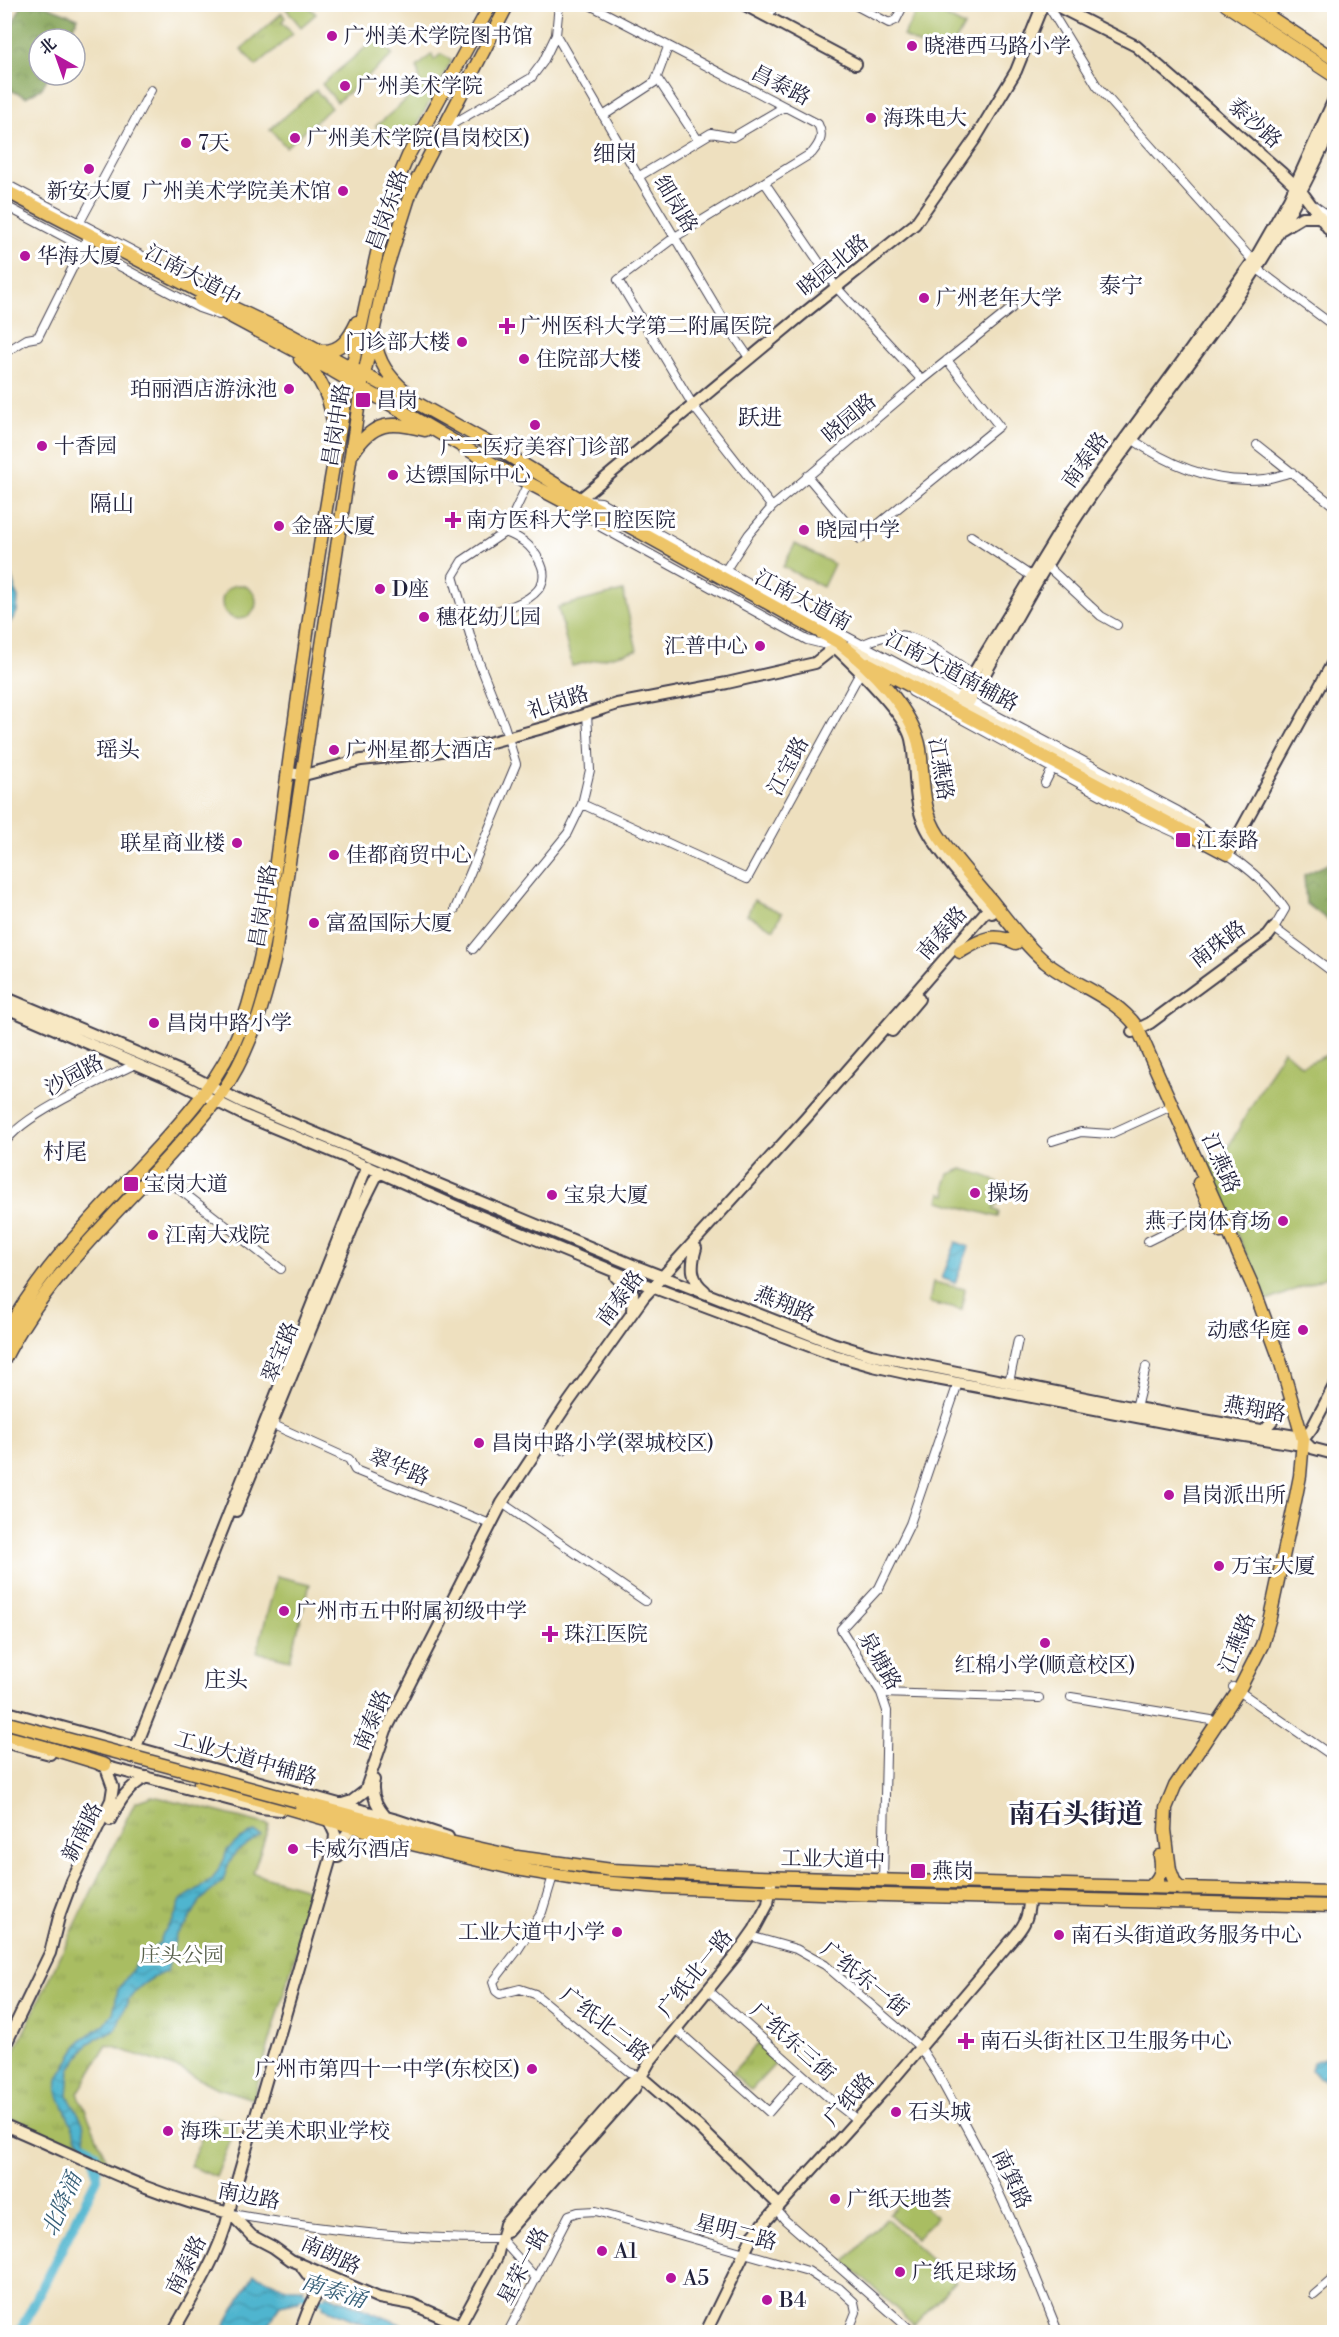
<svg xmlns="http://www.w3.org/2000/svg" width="1339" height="2337" viewBox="0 0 1339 2337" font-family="'Libre Bodoni','Noto Serif SC',serif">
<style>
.grass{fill:#a9bd62;stroke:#66704e;stroke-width:1.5}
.forest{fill:url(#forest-crowns);stroke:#54634a;stroke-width:1.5}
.park{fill:url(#park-tufts);stroke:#66704e;stroke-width:1.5}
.water{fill:url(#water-waves);stroke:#396c85;stroke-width:1.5}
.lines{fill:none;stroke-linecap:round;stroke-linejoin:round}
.canal{stroke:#50b5cf;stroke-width:7}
.river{stroke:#50b5cf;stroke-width:10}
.street-casing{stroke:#413e4f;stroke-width:10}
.secondary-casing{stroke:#413e4f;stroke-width:14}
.primary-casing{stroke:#413e4f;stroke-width:15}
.highway-casing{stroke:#413e4f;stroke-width:16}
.street{stroke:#fff;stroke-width:8}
.secondary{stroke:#f8e8c3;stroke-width:10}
.primary{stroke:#eec569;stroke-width:12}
.highway{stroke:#eec569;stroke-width:14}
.primary-bridge-casing{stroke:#413e4f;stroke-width:15;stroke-linecap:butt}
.primary-bridge{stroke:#eec569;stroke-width:12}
.poi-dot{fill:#b5179e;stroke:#fff;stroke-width:2}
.labels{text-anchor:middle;stroke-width:6;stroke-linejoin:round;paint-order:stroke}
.poi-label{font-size:21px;fill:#22223b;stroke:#fff;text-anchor:start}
.street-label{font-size:21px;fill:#22223b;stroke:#fff}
.park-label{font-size:21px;fill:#58604b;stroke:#fff}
.neighbourhood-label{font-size:22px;fill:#22223b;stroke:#fff}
.water-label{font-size:22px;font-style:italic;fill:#345d76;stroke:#fff}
.district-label{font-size:27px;font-weight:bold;fill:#22223b;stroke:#fff}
</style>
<defs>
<pattern id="forest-crowns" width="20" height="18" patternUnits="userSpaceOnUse" patternTransform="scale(1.5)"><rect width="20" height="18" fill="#86a458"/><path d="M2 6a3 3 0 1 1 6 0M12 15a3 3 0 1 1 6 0" fill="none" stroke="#6d854a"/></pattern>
<pattern id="park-tufts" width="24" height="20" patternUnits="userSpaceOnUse" patternTransform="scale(1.5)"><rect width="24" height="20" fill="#a9bd62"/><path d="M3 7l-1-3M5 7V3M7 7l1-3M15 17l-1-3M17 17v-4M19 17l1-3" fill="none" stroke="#91a256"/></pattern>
<pattern id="water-waves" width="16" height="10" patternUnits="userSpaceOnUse" patternTransform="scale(1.5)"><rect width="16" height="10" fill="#50b5cf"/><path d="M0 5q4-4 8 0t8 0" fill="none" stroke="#4293a9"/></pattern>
</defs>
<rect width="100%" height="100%" fill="#fff"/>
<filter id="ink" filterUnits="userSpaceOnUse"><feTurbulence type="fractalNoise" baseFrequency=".0167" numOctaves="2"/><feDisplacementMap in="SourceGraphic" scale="12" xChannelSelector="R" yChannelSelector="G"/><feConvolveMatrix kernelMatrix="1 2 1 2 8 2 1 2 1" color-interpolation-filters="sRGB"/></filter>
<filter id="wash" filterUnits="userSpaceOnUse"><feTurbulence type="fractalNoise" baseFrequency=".008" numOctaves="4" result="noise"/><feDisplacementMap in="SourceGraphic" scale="24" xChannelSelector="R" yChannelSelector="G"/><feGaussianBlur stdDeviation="1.35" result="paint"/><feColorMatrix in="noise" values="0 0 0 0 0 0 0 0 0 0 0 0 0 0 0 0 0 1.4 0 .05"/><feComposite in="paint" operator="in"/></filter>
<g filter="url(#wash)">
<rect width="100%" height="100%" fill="#eee0bf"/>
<path class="grass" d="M292 5H307L316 14 301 27 286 9Z
M920 5H924L964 26 946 59 903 36Z
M378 37 393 55 337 102 322 84Z
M432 54 434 60 441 54 452 60 408 142 385 136 376 126 421 87 417 67Z
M316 90 331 108 286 147 270 129Z
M795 544 834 564 823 587 783 567Z
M222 602a17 17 0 1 1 34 0a17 17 0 1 1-34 0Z
M623 591 637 650 572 666 558 607Z
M754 900 782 913 774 929 747 915Z
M1283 1050 1302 1066 1331 1053 1334 1061V1274L1267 1301 1204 1161 1226 1151Z
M962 1169C981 1174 1024 1183 993 1209L999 1212 998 1217 939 1201 941 1193 947 1195 945 1186 949 1174Z
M933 1282 965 1289 962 1310 929 1303Z
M277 1576 310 1584 290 1660 257 1652Z
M211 2115 237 2125 216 2177 190 2166Z
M908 2193 936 2217 917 2239 889 2214Z
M886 2218 955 2281 914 2325 845 2262Z"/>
<path class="forest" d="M22 5H44L78 18 67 39H39V75H49L42 88 26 97 10 90 5 68V39Z
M1330 863H1334V925L1306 903 1304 875Z"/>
<path class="park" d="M282 13 285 18 282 21 293 34 256 66 241 49Z
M152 1796 188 1804 269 1825 253 1873 314 1891 253 2099 215 2087 180 2069 107 2045 78 2093 108 2163 5 2115 4 2073 127 1818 135 1802Z
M759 2042 779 2060 751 2090 732 2073Z"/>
<path class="water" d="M5 534 9 569 18 598 17 612 5 630Z
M956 1242 969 1247 955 1283 942 1278Z
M254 1832 261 1835 236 1852 228 1865 223 1881 200 1901 187 1924 176 1935 167 1971C138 1983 126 1997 117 2028L89 2043 70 2069 68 2096 83 2123 86 2142 95 2154 93 2153 78 2139 62 2103 57 2091 58 2079 61 2073 82 2039 104 2025 113 2013 118 1990 136 1964 140 1963 142 1957 152 1956 154 1947 160 1942 163 1933 173 1921 181 1900 212 1880 224 1860 227 1850 239 1840Z
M1334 2043V2092L1331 2081 1317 2077 1311 2070 1313 2062 1332 2055 1331 2048Z
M254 2274 286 2288H304L299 2301 280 2305 265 2332H221Z
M327 2294 420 2332H383L323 2307Z"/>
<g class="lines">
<path class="canal" d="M294 2293 332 2303"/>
<path class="river" d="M20 2332 97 2178 95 2154 86 2145"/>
</g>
</g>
<g filter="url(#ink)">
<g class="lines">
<g class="street-casing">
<path id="street" d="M588 4 818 124C824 136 820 143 812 153L675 237 618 280 694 407 772 507
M853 4 889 23 896 20 904 4
M1047 4 1097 86 1253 261
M768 17 775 4
M556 35 644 186 730 330 750 359
M657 78 698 140
M603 116 655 82 668 47
M445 124 451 125 531 78 543 62 556 35 559 4
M638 177 711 133 733 137 784 107
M4 183 217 295
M765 183 836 287 922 380
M4 205 199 308 219 315
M1315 206 1325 213 1334 211
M80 222 151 90
M1256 268 1334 326
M4 353 27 339 38 337 86 241
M1130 438C1169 465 1216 485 1265 479 1274 478 1283 474 1292 472
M1257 445 1334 506
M807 476 860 539 999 426 947 360
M588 501 601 502 823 624 1178 811 1199 825
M601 527 807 640 835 647
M971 536 1031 576
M1047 566 1101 616 1117 625
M725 571 749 534 772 507 915 386 1012 308
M465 618C491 613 562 601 539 560 531 545 521 538 505 532L528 483
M861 645C872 640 885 635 898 635 923 636 955 663 977 676
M912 692 1143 818 1187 838
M1045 783 1053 767
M582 804 747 879 861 671
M1227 854C1250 869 1270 886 1285 909L1274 928 1334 973
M455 909 516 764 504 725 475 652 453 576 462 561 505 532
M473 949 568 833 582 804 590 770 587 713
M1052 1141 1081 1132 1110 1134 1167 1108
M4 1144C21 1115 104 1079 136 1064
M156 1171 281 1269
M1148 1241 1211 1210
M1009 1382 1018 1340
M1136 1408 1146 1367
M267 1422 349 1459 355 1470 490 1524
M549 1441 563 1450
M502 1503 645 1601
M1233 1687 1334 1757
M881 1693 1039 1698
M1071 1697 1211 1720
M553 1876 542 1912 517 1951 493 1982 496 1991 500 1994 520 1989 535 1994 629 2072 640 2076
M883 1880 887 1711 881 1693 841 1629 879 1588 910 1524 958 1383
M750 1936 796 1949 825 1965 920 2047 938 2075 984 2160 1024 2248 1058 2332
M708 1990 829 2098 856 2119
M676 2029 769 2112 802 2074
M776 2209 785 2220 913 2332
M232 2214C320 2230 411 2240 501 2239L536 2278
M1314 2295 1334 2278
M508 2332 569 2215 578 2212 596 2211 808 2271 823 2281 839 2288 854 2302 856 2312 848 2332"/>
</g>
<g class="secondary-casing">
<path id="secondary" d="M743 4 856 64
M1053 4 1136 46 1282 173 1301 191 1334 236
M1334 99 1289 199 1257 255 1191 349 1072 511 973 674 958 703V712L968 704C1008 634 1045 562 1091 496 1142 424 1198 356 1247 283 1281 232 1309 179 1334 123
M1282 229 1302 217H1320
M580 499 808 310 915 224 975 139 1016 71 1043 4
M849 647 1232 846
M288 773 304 775 361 760 429 753 488 743 550 726 617 704 727 683 815 663 835 647C855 666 905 713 911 739 917 766 912 795 923 821 934 849 972 889 992 913
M1229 852 1334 660
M4 997 185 1073 244 1103 315 1133 633 1265 832 1343 871 1355 932 1367 1136 1408 1295 1436
M4 1007 171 1079 246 1116 350 1159 453 1205 652 1287 831 1354 873 1366 905 1373 1200 1429 1296 1444
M892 1031 919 999
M1132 1032 1150 1023 1268 936 1274 928
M696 1248C691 1265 690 1279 705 1291
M616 1277 633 1293 632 1311
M1334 1386 1312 1428 1303 1440 1311 1448 1334 1454
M1263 1435 1264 1430 1286 1405
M236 1511 361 1207 379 1171
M4 1711 397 1820 448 1837
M4 1742 50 1754
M136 1747 367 1166
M100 1765 261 1808 280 1810
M374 1780C370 1795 377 1807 386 1817
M339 1805 352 1801 365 1791 386 1730 502 1503 568 1403 643 1298 806 1118 988 909 997 908
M110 1820C119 1802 128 1786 147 1777
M338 1857 345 1836 352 1827
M4 2048 50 1953 60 1913 72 1881 111 1800 113 1787 105 1765
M640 2076 698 2126 779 2205
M4 2125C79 2156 150 2196 230 2213
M230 2213 252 2236 273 2247 291 2260 379 2298 412 2304 460 2325 497 2257 505 2224 628 2084 640 2076
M507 2232 634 2089 650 2061 737 1954 754 1930 768 1904 772 1877
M302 2267 313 2282 315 2296
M173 2332C196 2290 225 2247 232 2198L334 1847 335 1834 329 1821
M300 2332C308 2313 314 2283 339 2282
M706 2332 753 2235 884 2090 1005 1948C1020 1930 1029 1923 1029 1899"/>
</g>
<g class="primary-casing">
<path id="primary" d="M1250 4 1334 59
M4 190 200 292 289 334 415 402 485 441 580 499 838 642C868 665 914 710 920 749 924 779 921 810 939 836 955 859 973 879 991 900 1008 921 1024 944 1045 962 1075 986 1113 995 1137 1027L1254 1289 1280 1360 1303 1440 1300 1476 1294 1506 1270 1617 1262 1645 1239 1690 1175 1786 1166 1808 1165 1830 1170 1870 1175 1883 1181 1889
M200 300 333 371 498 467 610 526
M375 340C378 362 389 377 405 391
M322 351C341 352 350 337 357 322
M300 359C324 378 333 404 334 435
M353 453C373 421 391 421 425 430
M869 664 1227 854
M960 952C982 939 992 932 1016 943
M1199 1183 1221 1232
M4 1337C40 1268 97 1213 149 1157 185 1118 222 1078 241 1027 267 954 274 875 284 799 306 638 327 475 363 317 375 262 385 207 408 156L491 4
M4 1360C45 1277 116 1215 176 1148 195 1126 215 1105 230 1080 252 1044 264 1002 274 961L361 389 387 267 411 191 508 4
M4 1734 105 1765
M200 1783 416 1845 511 1868 588 1881 661 1887 846 1894 1334 1906
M297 1801 441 1840 517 1857 612 1870 758 1877 1334 1892
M1148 1888C1160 1879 1163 1871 1160 1856"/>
</g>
<g class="highway-casing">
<path id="highway" d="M1226 4 1334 75"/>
</g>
<use href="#street" class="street"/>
<use href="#secondary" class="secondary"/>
<use href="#primary" class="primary"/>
<use href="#highway" class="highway"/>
<g class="primary-bridge-casing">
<path id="primary-bridge" d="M4 1722 297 1801"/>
</g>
<use href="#primary-bridge" class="primary-bridge"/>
</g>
</g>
<g class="poi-dot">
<circle cx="332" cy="36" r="6"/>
<circle cx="912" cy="46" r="6"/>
<circle cx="345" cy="86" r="6"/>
<circle cx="871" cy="118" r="6"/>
<circle cx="295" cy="138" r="6"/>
<circle cx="186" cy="143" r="6"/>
<circle cx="89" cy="169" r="6"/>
<circle cx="343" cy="191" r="6"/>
<circle cx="25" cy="256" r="6"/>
<circle cx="924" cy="298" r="6"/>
<path d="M504 317h6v6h6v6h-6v6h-6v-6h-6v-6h6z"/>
<circle cx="462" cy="342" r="6"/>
<circle cx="524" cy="359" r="6"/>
<circle cx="289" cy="389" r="6"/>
<rect x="355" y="392" width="16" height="16" rx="3"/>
<circle cx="535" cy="425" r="6"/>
<circle cx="42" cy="446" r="6"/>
<circle cx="393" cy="475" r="6"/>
<path d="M450 511h6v6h6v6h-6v6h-6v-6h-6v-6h6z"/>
<circle cx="279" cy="526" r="6"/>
<circle cx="804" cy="530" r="6"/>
<circle cx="380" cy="589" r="6"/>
<circle cx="424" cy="617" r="6"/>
<circle cx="760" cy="646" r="6"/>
<circle cx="334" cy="750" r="6"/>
<rect x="1175" y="832" width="16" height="16" rx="3"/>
<circle cx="237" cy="843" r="6"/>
<circle cx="334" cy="855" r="6"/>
<circle cx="314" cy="923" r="6"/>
<circle cx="154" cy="1023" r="6"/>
<rect x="123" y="1176" width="16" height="16" rx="3"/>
<circle cx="975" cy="1193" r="6"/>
<circle cx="552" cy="1195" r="6"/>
<circle cx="1283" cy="1221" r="6"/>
<circle cx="153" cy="1235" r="6"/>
<circle cx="1303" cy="1330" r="6"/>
<circle cx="479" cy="1443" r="6"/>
<circle cx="1169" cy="1495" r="6"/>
<circle cx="1219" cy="1566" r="6"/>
<circle cx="284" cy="1611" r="6"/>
<path d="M547 1625h6v6h6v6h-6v6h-6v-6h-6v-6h6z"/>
<circle cx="1045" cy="1643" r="6"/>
<circle cx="293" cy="1849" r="6"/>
<rect x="910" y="1863" width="16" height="16" rx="3"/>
<circle cx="617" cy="1932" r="6"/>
<circle cx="1059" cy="1935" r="6"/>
<path d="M963 2032h6v6h6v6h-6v6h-6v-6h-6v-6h6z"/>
<circle cx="532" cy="2069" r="6"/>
<circle cx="896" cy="2112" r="6"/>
<circle cx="168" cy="2131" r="6"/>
<circle cx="835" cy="2199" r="6"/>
<circle cx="602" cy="2251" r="6"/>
<circle cx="900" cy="2272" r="6"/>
<circle cx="671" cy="2278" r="6"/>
<circle cx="767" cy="2300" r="6"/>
</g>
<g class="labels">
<g class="poi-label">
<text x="344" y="43">广州美术学院图书馆</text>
<text x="924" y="53">晓港西马路小学</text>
<text x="357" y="93">广州美术学院</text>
<text x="883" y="125">海珠电大</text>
<text x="307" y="145">广州美术学院(昌岗校区)</text>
<text x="198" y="150">7天</text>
<text x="89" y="198" text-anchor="middle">新安大厦</text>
<text x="331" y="198" text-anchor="end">广州美术学院美术馆</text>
<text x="37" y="263">华海大厦</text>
<text x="936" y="305">广州老年大学</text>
<text x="520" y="333">广州医科大学第二附属医院</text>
<text x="450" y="349" text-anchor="end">门诊部大楼</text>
<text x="536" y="366">住院部大楼</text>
<text x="277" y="396" text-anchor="end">珀丽酒店游泳池</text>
<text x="376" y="407">昌岗</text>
<text x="54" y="453">十香园</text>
<text x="535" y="454" text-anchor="middle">广二医疗美容门诊部</text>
<text x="405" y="482">达镖国际中心</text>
<text x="466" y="527">南方医科大学口腔医院</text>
<text x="291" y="533">金盛大厦</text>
<text x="816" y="537">晓园中学</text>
<text x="392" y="596">D座</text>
<text x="436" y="624">穗花幼儿园</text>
<text x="748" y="653" text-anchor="end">汇普中心</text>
<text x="346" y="757">广州星都大酒店</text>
<text x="1196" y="847">江泰路</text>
<text x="225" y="850" text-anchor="end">联星商业楼</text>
<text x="346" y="862">佳都商贸中心</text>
<text x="326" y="930">富盈国际大厦</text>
<text x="166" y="1030">昌岗中路小学</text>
<text x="144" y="1191">宝岗大道</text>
<text x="987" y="1200">操场</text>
<text x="564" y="1202">宝泉大厦</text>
<text x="1271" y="1228" text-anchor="end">燕子岗体育场</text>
<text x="165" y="1242">江南大戏院</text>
<text x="1291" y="1337" text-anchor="end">动感华庭</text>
<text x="491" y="1450">昌岗中路小学(翠城校区)</text>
<text x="1181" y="1502">昌岗派出所</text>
<text x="1231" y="1573">万宝大厦</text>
<text x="296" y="1618">广州市五中附属初级中学</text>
<text x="564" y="1641">珠江医院</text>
<text x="1045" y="1672" text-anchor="middle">红棉小学(顺意校区)</text>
<text x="305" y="1856">卡威尔酒店</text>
<text x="932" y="1878">燕岗</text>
<text x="605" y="1939" text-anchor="end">工业大道中小学</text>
<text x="1071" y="1942">南石头街道政务服务中心</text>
<text x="980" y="2048">南石头街社区卫生服务中心</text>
<text x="520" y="2076" text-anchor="end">广州市第四十一中学(东校区)</text>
<text x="908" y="2119">石头城</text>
<text x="180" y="2138">海珠工艺美术职业学校</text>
<text x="847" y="2206">广纸天地荟</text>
<text x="614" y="2258">A1</text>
<text x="912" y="2279">广纸足球场</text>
<text x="683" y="2285">A5</text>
<text x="779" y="2307">B4</text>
</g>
<g class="street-label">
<text transform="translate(781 85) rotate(27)" y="7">昌泰路</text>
<text transform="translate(1255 123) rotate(41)" y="7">泰沙路</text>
<text transform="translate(676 204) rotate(59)" y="7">细岗路</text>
<text transform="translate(387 210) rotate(-70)" y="7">昌岗东路</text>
<text transform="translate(833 265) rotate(-39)" y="7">晓园北路</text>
<text transform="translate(193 275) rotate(28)" y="7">江南大道中</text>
<text transform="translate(849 418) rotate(-40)" y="7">晓园路</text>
<text transform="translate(336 425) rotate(-81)" y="7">昌岗中路</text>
<text transform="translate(1085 460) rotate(-54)" y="7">南泰路</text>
<text transform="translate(803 600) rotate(28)" y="7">江南大道南</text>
<text transform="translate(952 671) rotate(28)" y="7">江南大道南辅路</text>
<text transform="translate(558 702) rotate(-18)" y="7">礼岗路</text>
<text transform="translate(788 766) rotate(-62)" y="7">江宝路</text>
<text transform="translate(941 769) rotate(81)" y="7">江燕路</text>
<text transform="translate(263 906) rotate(-81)" y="7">昌岗中路</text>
<text transform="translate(942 933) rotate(-49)" y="7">南泰路</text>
<text transform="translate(1218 944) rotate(-37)" y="7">南珠路</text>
<text transform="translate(74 1075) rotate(-28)" y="7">沙园路</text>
<text transform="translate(1221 1163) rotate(66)" y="7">江燕路</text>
<text transform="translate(620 1298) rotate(-53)" y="7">南泰路</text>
<text transform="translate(785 1304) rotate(22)" y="7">燕翔路</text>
<text transform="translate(280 1352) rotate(-68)" y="7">翠宝路</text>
<text transform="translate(1255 1409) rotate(10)" y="7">燕翔路</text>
<text transform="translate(399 1467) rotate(23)" y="7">翠华路</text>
<text transform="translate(1237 1643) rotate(-68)" y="7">江燕路</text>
<text transform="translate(880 1661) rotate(60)" y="7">泉塘路</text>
<text transform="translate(372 1720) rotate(-67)" y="7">南泰路</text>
<text transform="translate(246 1758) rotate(16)" y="7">工业大道中辅路</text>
<text transform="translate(82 1832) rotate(-63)" y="7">新南路</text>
<text transform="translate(833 1859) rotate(1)" y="7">工业大道中</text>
<text transform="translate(695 1973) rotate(-51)" y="7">广纸北一路</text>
<text transform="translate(865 1979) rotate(39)" y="7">广纸东一街</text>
<text transform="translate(605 2024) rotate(38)" y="7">广纸北二路</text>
<text transform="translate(793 2042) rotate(42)" y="7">广纸东三街</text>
<text transform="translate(849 2099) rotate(-48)" y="7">广纸路</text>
<text transform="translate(1012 2179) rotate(65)" y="7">南箕路</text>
<text transform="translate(249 2196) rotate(11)" y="7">南边路</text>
<text transform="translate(736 2232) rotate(15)" y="7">星明二路</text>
<text transform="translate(331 2255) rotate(25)" y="7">南朗路</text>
<text transform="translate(186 2265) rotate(-63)" y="7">南泰路</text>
<text transform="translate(523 2266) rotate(-62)" y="7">星荣一路</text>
</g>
<g class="park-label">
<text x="182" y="1962">庄头公园</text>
</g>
<g class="neighbourhood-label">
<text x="615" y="161">细岗</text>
<text x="1121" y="293">泰宁</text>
<text x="760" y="425">跃进</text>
<text x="112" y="511">隔山</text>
<text x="118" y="757">瑶头</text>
<text x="65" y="1159">村尾</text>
<text x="226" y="1687">庄头</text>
</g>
<g class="water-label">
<text transform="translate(61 2204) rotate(-66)" y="8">北降涌</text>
<text transform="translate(334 2290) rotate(18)" y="8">南泰涌</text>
</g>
<g class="district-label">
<text x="1076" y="1823">南石头街道</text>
</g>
</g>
<rect width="1339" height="2337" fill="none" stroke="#fff" stroke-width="24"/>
<g transform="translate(57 57) rotate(320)"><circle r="28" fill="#ffffff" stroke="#a7a7b1" stroke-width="1.5"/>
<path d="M0-4.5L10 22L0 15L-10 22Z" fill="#b5179e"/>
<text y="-9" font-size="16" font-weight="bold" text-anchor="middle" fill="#22223b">北</text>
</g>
</svg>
